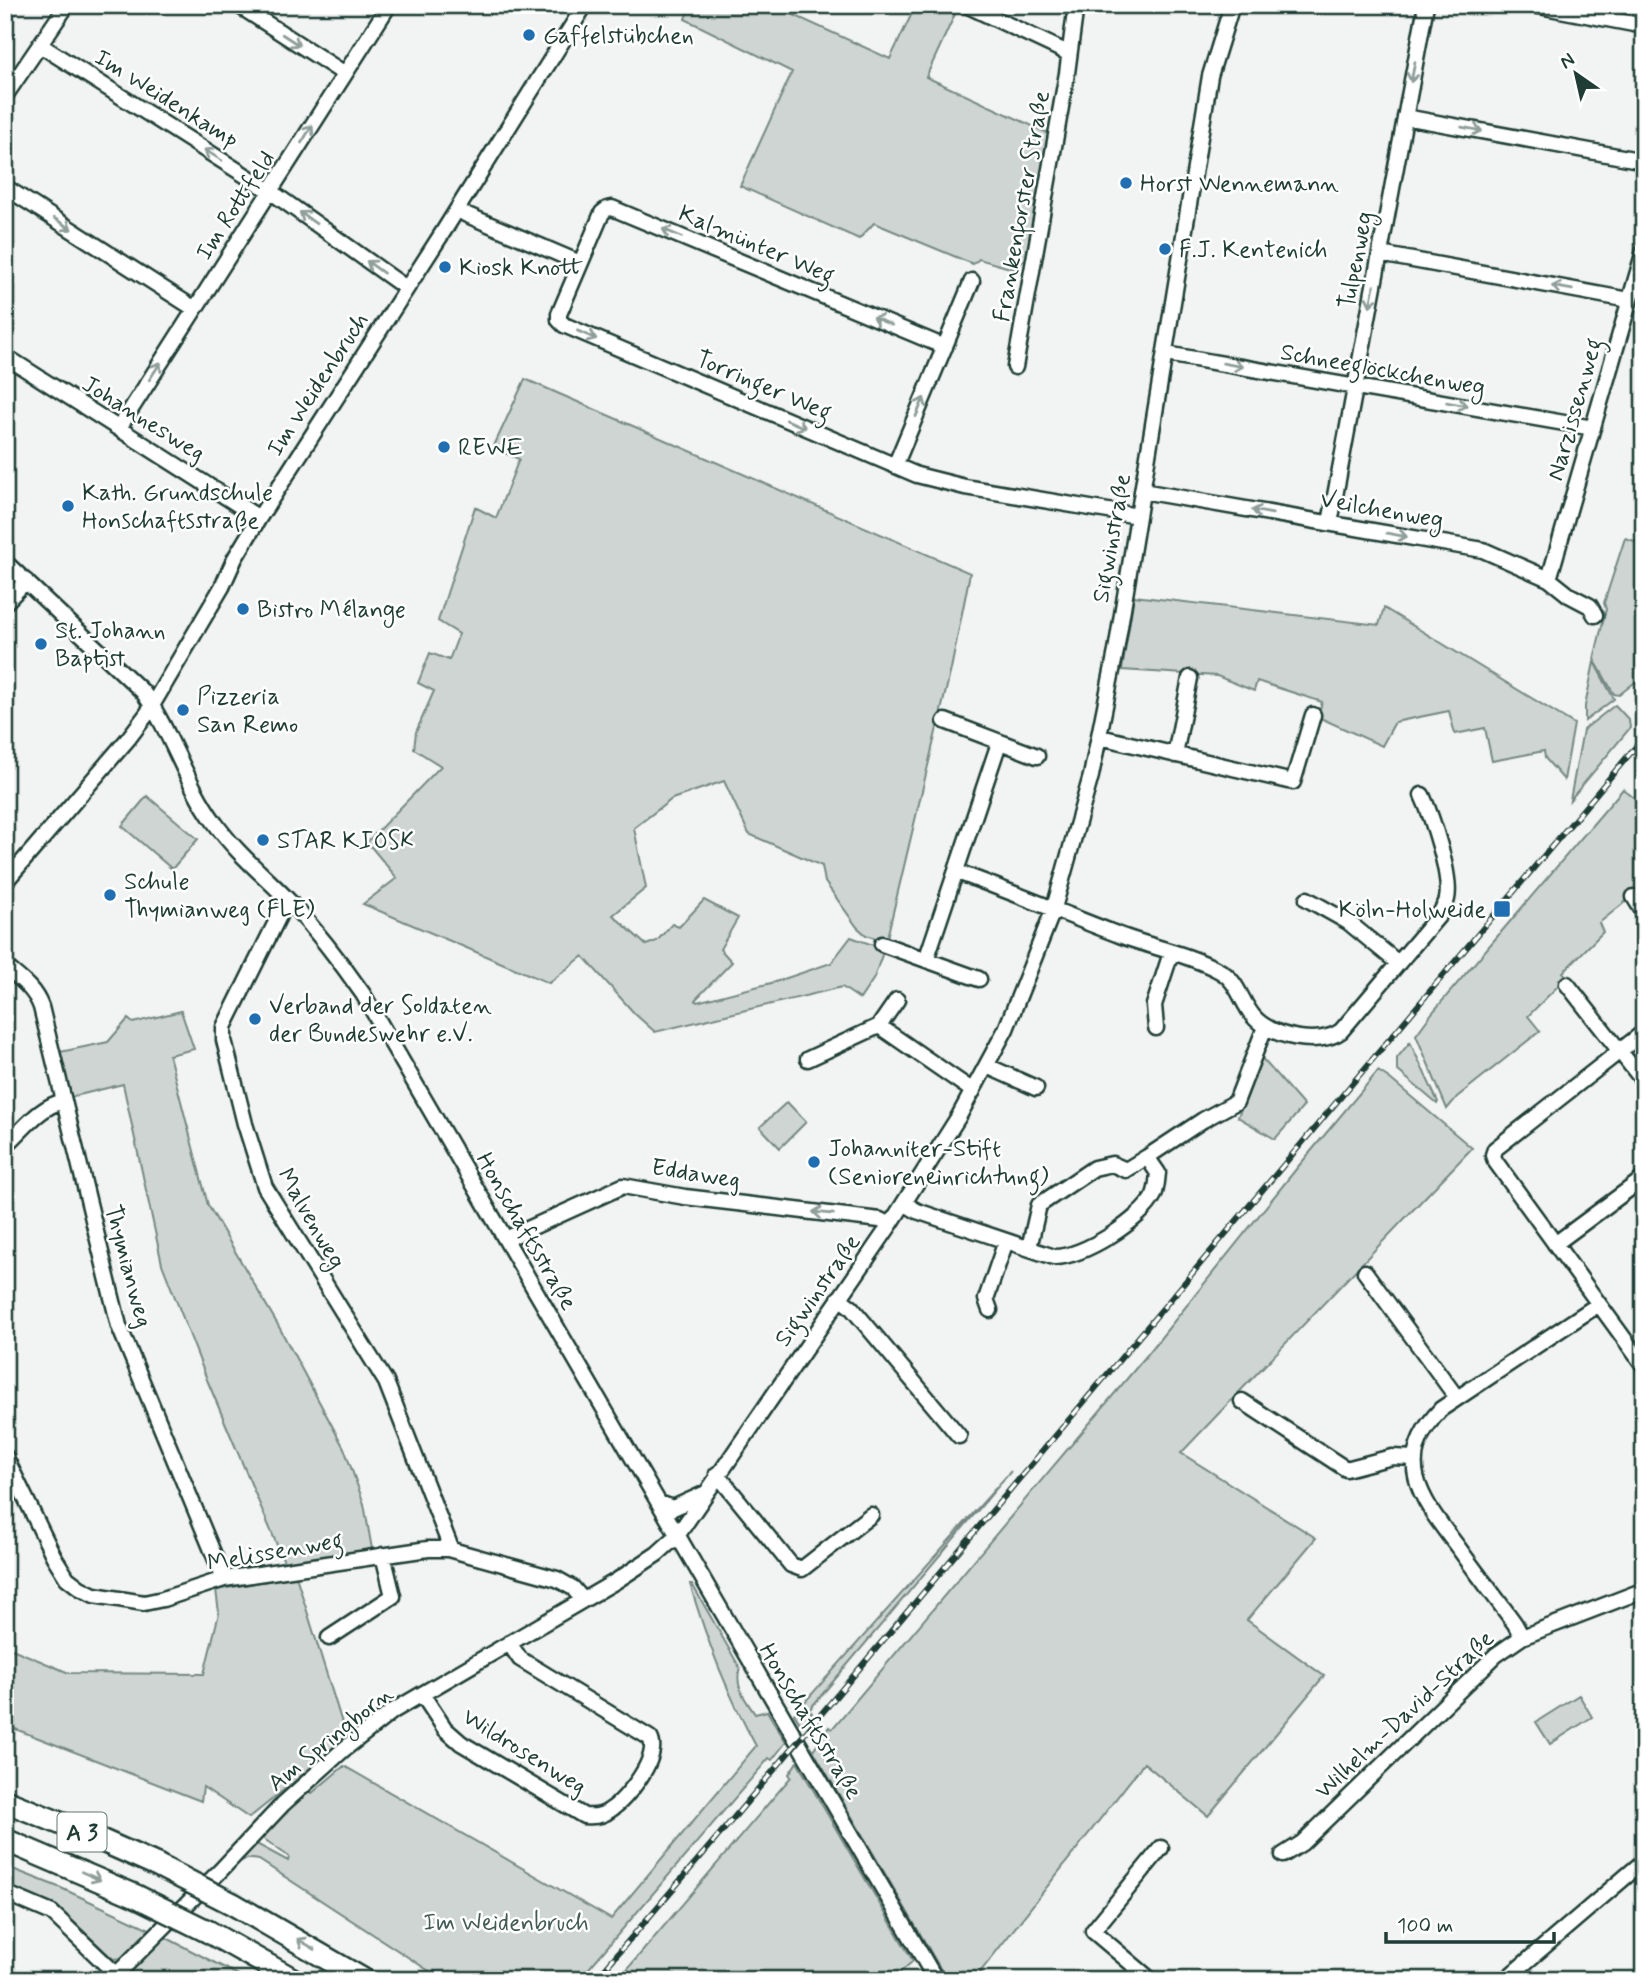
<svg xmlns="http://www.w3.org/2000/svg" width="1649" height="1985" viewBox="0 0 1649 1985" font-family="Mynerve,sans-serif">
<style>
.green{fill:#ced5d3;stroke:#768984;stroke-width:2}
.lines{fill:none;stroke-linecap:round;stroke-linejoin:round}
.minor-casing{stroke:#1f3d34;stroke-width:19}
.highway-casing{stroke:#1f3d34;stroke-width:26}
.minor{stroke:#fff;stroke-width:14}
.highway{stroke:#fff;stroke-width:21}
.rail-casing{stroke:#1f3d34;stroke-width:6}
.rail{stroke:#fff;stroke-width:3.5;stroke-dasharray:10;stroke-linecap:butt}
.highway-bridge-casing{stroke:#1f3d34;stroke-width:26;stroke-linecap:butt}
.highway-bridge{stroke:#fff;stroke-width:21}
.oneway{stroke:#8f9e9a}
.poi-dot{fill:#1f6fb2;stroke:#fff;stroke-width:2.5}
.labels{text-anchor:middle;stroke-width:5;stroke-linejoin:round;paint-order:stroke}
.shield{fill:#fff;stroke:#627771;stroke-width:2}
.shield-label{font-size:23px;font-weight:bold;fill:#1f3d34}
.poi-label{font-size:24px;fill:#1f3d34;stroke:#fff;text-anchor:start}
.street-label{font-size:24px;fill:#1f3d34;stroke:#fff}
.park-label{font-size:24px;fill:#425b54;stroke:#fff}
</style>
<rect width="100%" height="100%" fill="#f2f3f3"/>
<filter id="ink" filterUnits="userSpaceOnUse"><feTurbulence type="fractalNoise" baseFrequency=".0143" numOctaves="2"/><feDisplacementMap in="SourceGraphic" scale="14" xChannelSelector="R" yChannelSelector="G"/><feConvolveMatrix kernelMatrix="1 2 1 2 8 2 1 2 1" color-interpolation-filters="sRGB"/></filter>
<g filter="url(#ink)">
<path class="green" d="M690 5H772L890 59 916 5H942L956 12 926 77 1050 134 1026 259 1013 269 979 259 973 264 874 223 859 239 740 186 792 72 685 19Z
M525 379 970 573 951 669 886 942 866 935 857 927 825 882 822 866 749 834 724 781 672 799 634 828 646 888 613 915 646 945 657 941 672 924 679 927 704 900 738 918 720 949 732 962 695 1000 697 1002 775 982 831 963 851 937 884 949 874 978 860 999 842 987 655 1032 635 1014 583 956 549 983 363 904 397 878 367 842 441 766 414 749 416 732 434 691 418 683 430 653 449 660 459 634 438 621 475 507 496 518 519 459 493 448Z
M1625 538 1644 544V675L1619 695 1614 694 1594 659 1606 609 1604 603Z
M1134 596 1379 625 1384 608 1574 724 1564 780 1545 758 1544 751 1492 761 1485 728 1455 734 1449 711 1395 722 1382 746 1318 717 1322 702 1257 681 1254 691 1217 676 1122 670Z
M1594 662 1614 699 1585 721V706Z
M1615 705 1629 720 1630 728 1570 800 1583 730Z
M1623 789 1644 806V820L1638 828 1644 834V895L1640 899 1635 894 1599 923 1603 932 1563 972 1567 977 1528 1016 1540 1031 1457 1097 1447 1109 1416 1035 1432 1013Z
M147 796 198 839 172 869 122 826Z
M181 1011 194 1049 169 1055 208 1205 278 1325 344 1448 364 1504 372 1549 285 1564 208 1382 162 1264 123 1084 71 1097 60 1052 108 1042 128 1019 133 1023Z
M1410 1042 1438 1102 1437 1104 1397 1070V1058Z
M1260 1056 1304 1106 1275 1139 1238 1117Z
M1378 1071 1389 1078 1472 1148 1181 1453 1316 1538 1247 1620 1324 1676 1208 1816 1144 1763 974 1980H947L813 1750 829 1727 832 1729 1147 1355 1297 1168Z
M787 1102 806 1122 780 1148 760 1127Z
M1011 1471 809 1710 812 1713 801 1725 794 1714Z
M296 1576 347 1739 249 1818 203 1787 201 1801 5 1725V1646L69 1673 204 1674 219 1613 216 1590Z
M690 1584H692L740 1668C734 1686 745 1699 755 1714L767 1711 786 1742 772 1760 769 1758 579 1980H443L259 1860C241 1856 239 1863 226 1874L253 1842 288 1861 289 1857 264 1839V1830L305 1790 312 1793 344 1766 611 1919 756 1746C727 1693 707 1642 690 1584Z
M1579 1695 1592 1717 1550 1744 1536 1722Z
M797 1762 913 1961 896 1976 898 1980H618L791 1777 789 1774Z
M5 1866 61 1888 152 1930 124 1958 113 1959 57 1906 5 1885Z
M163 1936 248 1980H130L129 1971Z"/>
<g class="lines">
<g class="minor-casing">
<path id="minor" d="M238 5 345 74
M966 5 1068 53
M1534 5 1644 26
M40 45 270 191 406 288
M5 96 67 5
M1405 117 1644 161
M5 187 195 309
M465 214 580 263
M1380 254 1629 300
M945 347 612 208 607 209 602 213 559 314V320L564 325 917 475 965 487 1138 516
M1166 354 1593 428
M5 356 259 518
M1015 367 1067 73 1076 5
M119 428 389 5
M895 466 972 281
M1142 491 1483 550 1549 579 1569 595 1590 606 1595 615
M1330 523 1426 5
M5 562 143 692C172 733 185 782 215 823 236 853 264 875 289 901 316 930 340 961 363 994L936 1980
M1549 579 1644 251
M5 603 26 581
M945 721 1037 756
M1100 737 1293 782 1313 715
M1175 755 1190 678
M957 872C1012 892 1067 915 1122 936 1152 947 1190 955 1218 970 1238 980 1240 1000 1253 1016 1270 1037 1319 1047 1341 1031L1440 914C1442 909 1446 904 1447 899 1452 876 1432 817 1422 795
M5 882 128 739 147 714 222 587 235 558 259 518 443 232 585 5
M1634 897 1644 913
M1307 899 1348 922 1398 963
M290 902 282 910 224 1027V1040L245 1124 265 1187 386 1382 449 1543 448 1549
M882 944 979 979
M926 960 999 743
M5 966C20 979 34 988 41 1007L119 1326 224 1579
M1567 984 1644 1082
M879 1026 897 1000
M1156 1028 1154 1005 1171 953
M1644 1032 1495 1149 1493 1155 1495 1161 1644 1366
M808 1059 879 1026 973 1091
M987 1066 1036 1088
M5 1146C23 1130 40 1106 64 1101
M904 1203 917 1211 1054 1257C1082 1258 1142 1220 1154 1195 1157 1188 1157 1180 1158 1173L1147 1157 1203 1120 1236 1102 1265 1027
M506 1239 623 1186 685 1197 880 1220 890 1225
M1555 1244 1644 1178
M1029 1248 1039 1205 1094 1168 1112 1164 1126 1170 1147 1157
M1365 1272 1457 1398
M839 1298 851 1307 959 1436
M990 1310 986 1299 1006 1241
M1242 1401 1346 1469 1392 1457 1415 1458
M5 1456 54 1557 67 1578 80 1588 94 1595 144 1603 163 1599 224 1579 428 1549H448L557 1579 573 1588 583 1600
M717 1474 791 1565 802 1569 871 1515
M659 1503 673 1508 704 1494
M1522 1637 1515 1624C1497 1599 1478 1575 1460 1550 1424 1502 1389 1463 1441 1409L1599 1304
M329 1638 393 1596 383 1555
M422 1694 445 1729 461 1743 584 1816C593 1817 603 1816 610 1810 626 1800 661 1757 650 1738L520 1659 509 1643
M1283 1855 1302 1843 1496 1655 1522 1637 1644 1590
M5 1893 52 1913 117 1975
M111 1980 220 1871 283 1804 343 1750 393 1711 616 1581 657 1554 677 1536 890 1225 959 1116 1006 1029 1054 908 1091 776 1116 651 1210 76 1232 5
M1151 1980 1093 1931 1161 1848
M1505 1980 1644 1861"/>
</g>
<g class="highway-casing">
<path id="highway" d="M5 1801 87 1834 157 1865
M5 1840 136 1896
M233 1904 364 1980
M209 1932 294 1980"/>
</g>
<use href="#minor" class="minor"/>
<use href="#highway" class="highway"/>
<g class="rail-casing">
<path id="rail" d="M595 1980 726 1827 1644 737"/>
</g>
<use href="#rail" class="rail"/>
<g class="highway-bridge-casing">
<path id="highway-bridge" d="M157 1865 233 1904
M136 1896 209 1932"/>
</g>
<use href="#highway-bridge" class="highway-bridge"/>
</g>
<defs><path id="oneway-shaft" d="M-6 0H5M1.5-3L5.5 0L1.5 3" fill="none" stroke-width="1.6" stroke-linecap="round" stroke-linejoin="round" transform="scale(1.75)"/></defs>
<g class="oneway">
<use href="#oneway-shaft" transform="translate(291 40) rotate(33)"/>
<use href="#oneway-shaft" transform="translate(1413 72) rotate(101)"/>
<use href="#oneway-shaft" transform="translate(1472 129) rotate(10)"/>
<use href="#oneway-shaft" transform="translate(307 134) rotate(-58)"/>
<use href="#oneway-shaft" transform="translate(213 155) rotate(-148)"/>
<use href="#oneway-shaft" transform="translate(308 218) rotate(-144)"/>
<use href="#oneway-shaft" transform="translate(63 224) rotate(33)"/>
<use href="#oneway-shaft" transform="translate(672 233) rotate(-157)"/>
<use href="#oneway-shaft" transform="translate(375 267) rotate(-144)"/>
<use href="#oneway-shaft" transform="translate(1562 288) rotate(-170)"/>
<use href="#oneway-shaft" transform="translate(1372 296) rotate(101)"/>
<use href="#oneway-shaft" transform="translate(882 321) rotate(-157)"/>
<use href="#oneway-shaft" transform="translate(587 335) rotate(23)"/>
<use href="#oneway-shaft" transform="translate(1233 365) rotate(10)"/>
<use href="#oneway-shaft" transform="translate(155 371) rotate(-57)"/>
<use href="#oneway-shaft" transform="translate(1457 404) rotate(10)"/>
<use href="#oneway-shaft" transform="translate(920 407) rotate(-67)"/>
<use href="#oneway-shaft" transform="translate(796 424) rotate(23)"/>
<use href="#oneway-shaft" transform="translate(1262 512) rotate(-170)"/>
<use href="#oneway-shaft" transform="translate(1397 535) rotate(10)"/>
<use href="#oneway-shaft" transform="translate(823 1213) rotate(-174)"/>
<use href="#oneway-shaft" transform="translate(91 1876) rotate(24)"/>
<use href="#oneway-shaft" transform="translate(306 1944) rotate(-149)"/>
</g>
</g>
<g class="poi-dot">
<circle cx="529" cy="35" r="7"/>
<circle cx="1126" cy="183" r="7"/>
<circle cx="1165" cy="249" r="7"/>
<circle cx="445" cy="267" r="7"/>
<circle cx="444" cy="447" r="7"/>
<circle cx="68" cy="506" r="7"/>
<circle cx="243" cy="609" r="7"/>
<circle cx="41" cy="644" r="7"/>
<circle cx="183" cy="710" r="7"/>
<circle cx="263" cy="840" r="7"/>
<circle cx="110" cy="895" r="7"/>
<rect x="1493" y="900" width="18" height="18" rx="3.5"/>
<circle cx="255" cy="1019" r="7"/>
<circle cx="814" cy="1162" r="7"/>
</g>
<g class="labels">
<rect class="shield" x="57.5" y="1812.5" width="49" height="39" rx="5"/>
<g class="shield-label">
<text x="82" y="1840">A 3</text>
</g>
<g class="poi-label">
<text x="543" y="43">Gaffelstübchen</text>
<text x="1140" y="191">Horst Wennemann</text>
<text x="1179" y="257">F.J. Kentenich</text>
<text x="459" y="275">Kiosk Knott</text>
<text x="458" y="455">REWE</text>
<text x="82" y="500">Kath. Grundschule<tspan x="82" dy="28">Honschaftsstraße</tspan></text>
<text x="257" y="617">Bistro Mélange</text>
<text x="55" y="638">St. Johann<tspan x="55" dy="28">Baptist</tspan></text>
<text x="197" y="704">Pizzeria<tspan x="197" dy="28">San Remo</tspan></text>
<text x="277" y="848">STAR KIOSK</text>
<text x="124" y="889">Schule<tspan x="124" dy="28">Thymianweg (FLE)</tspan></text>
<text x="1486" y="917" text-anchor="end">Köln-Holweide</text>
<text x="269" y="1013">Verband der Soldaten<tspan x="269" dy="28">der Bundeswehr e.V.</tspan></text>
<text x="828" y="1156">Johanniter-Stift<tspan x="828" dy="28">(Senioreneinrichtung)</tspan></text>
</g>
<g class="street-label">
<text transform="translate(167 98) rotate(32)" y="8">Im Weidenkamp</text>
<text transform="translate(235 205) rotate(-57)" y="8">Im Rottfeld</text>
<text transform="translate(1021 206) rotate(-80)" y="8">Frankenforster Straße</text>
<text transform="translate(757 244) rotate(23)" y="8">Kalmünter Weg</text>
<text transform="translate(1355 260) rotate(-79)" y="8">Tulpenweg</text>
<text transform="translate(1383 369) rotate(10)" y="8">Schneeglöckchenweg</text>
<text transform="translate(317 384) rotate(-57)" y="8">Im Weidenbruch</text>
<text transform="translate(764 385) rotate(23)" y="8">Torringer Weg</text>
<text transform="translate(1574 409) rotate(-74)" y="8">Narzissenweg</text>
<text transform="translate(144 418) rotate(32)" y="8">Johannesweg</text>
<text transform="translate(1382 509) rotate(10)" y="8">Veilchenweg</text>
<text transform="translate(1111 538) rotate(-80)" y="8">Sigwinstraße</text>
<text transform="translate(696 1173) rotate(9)" y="8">Eddaweg</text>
<text transform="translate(312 1218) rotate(60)" y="8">Malvenweg</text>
<text transform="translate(527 1231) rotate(60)" y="8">Honschaftsstraße</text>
<text transform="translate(129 1266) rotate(75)" y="8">Thymianweg</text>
<text transform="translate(817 1290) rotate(-55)" y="8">Sigwinstraße</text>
<text transform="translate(275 1551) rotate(-10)" y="8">Melissenweg</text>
<text transform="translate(1404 1714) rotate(-43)" y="8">Wilhelm-David-Straße</text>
<text transform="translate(811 1721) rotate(59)" y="8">Honschaftsstraße</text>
<text transform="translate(330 1738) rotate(-39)" y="8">Am Springborn</text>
<text transform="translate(525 1751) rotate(32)" y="8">Wildrosenweg</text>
</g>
<g class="park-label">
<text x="506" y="1930">Im Weidenbruch</text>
</g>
</g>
<rect width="1649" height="1985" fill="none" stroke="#fff" stroke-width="28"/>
<rect x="14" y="14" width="1621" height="1957" fill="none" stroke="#1f3d34" stroke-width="2.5" filter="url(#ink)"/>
<g transform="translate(1576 74) rotate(326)" stroke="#ffffff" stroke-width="5" paint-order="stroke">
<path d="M0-5L12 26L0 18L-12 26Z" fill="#1f3d34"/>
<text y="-10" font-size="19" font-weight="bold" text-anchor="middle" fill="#1f3d34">N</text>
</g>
<path d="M1386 1932v10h168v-10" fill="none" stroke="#1f3d34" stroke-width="3.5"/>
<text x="1397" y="1932" font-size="21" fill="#1f3d34" stroke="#ffffff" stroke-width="5" paint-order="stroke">100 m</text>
</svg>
